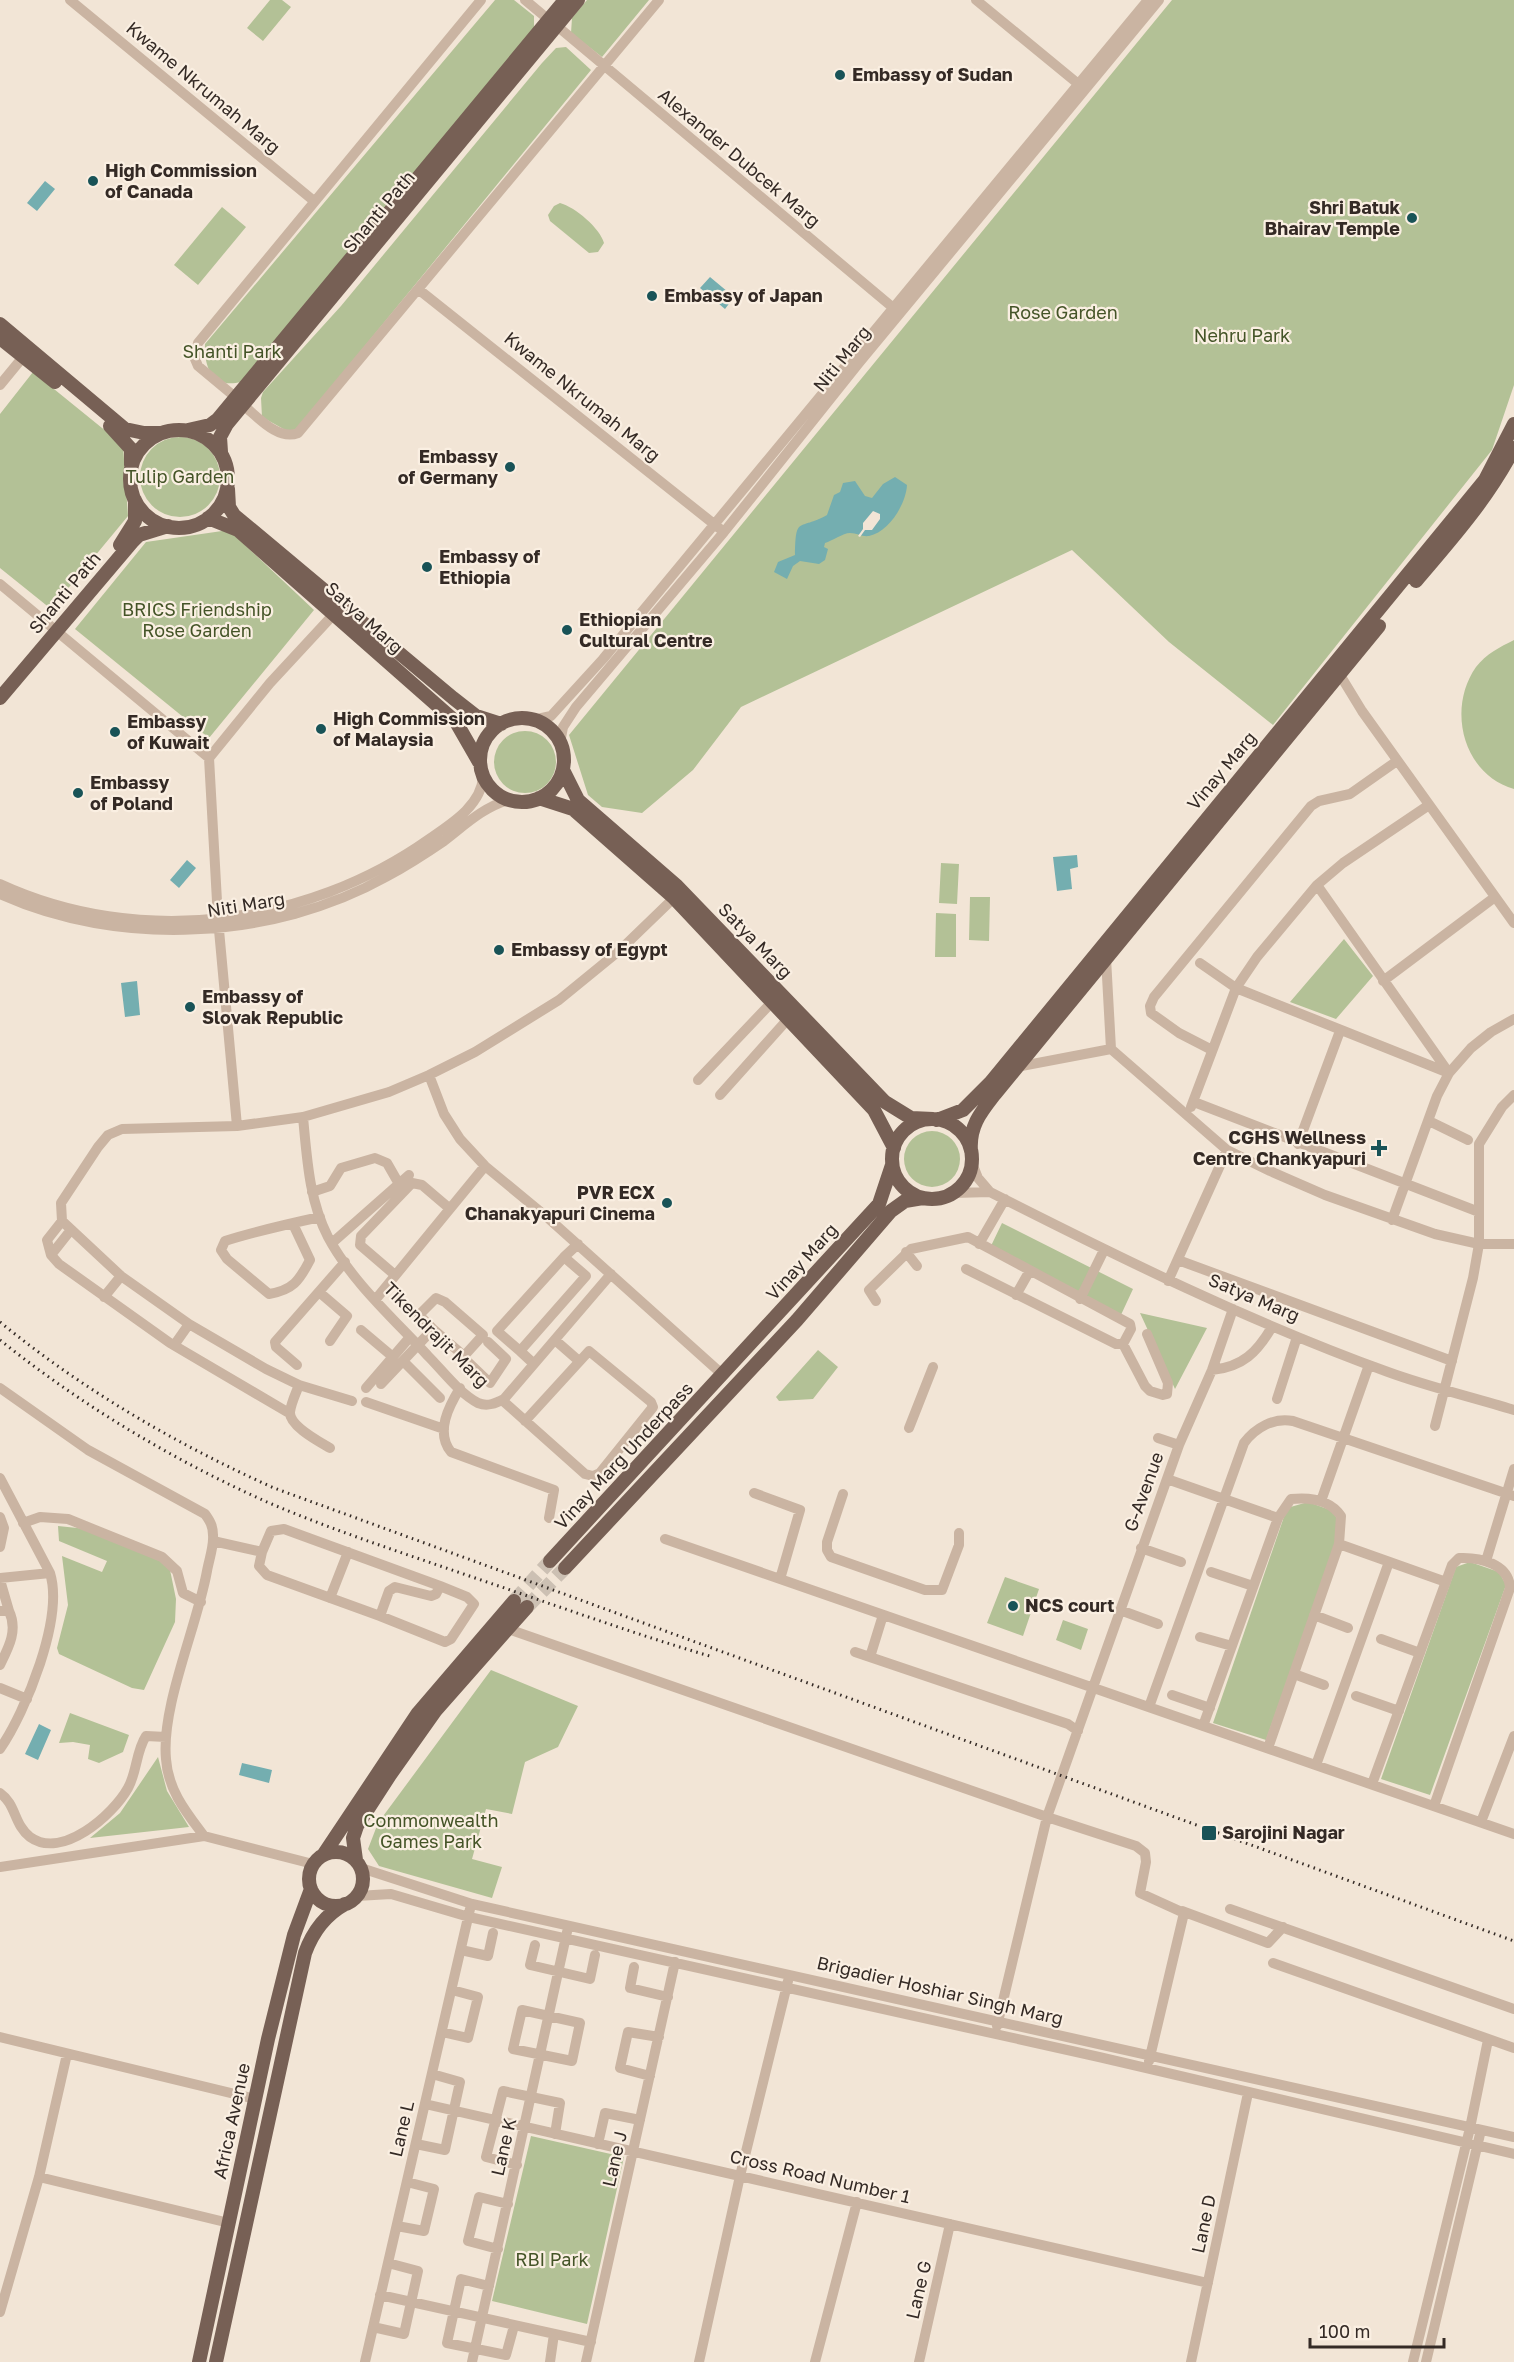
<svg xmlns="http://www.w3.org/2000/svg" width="1514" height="2362" viewBox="0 0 1514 2362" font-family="'Golos Text',sans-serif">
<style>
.green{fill:#b3c196}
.water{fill:#74aeb0}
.pier{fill:#f2e5d6}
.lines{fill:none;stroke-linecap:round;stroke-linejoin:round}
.major-tunnel{stroke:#ccc0b3;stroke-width:14;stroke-dasharray:14 7;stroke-linecap:butt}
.minor{stroke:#cab4a2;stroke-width:10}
.major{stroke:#776055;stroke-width:14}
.rail{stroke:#342a25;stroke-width:3;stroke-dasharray:1.5 4.5;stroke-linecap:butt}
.poi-dot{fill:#195357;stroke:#faefe2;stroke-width:2}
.labels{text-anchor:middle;stroke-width:4.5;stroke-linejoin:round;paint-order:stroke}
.poi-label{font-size:18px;font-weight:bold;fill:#342a25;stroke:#faefe2;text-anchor:start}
.street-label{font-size:18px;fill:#342a25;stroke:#faefe2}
.park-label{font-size:18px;fill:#445427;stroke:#faefe2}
</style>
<rect width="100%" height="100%" fill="#f2e5d6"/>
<path class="green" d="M270 0H282L291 7 263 41 247 28Z
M495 0H514L534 16V30L241 382C212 389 204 367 205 344Z
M587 0H649L602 57 571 33 572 18Z
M1172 0H1514V385L1492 450 1273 725 1169 642 1072 550 741 707 693 770 642 813 602 807 588 795 569 735Z
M566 47 591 70 296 430 287 431 262 417 261 398 263 392 341 306 542 63 556 48Z
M560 203C575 207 600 228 604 243L598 252 589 253 550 221 548 215 554 206Z
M222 207 246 227 198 285 174 265Z
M33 372 123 445 128 516 51 609 0 568V414Z
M140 477a40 40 0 1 1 80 0a40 40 0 1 1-80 0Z
M229 530 314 610 209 738 75 629 146 542Z
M1514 640V789C1462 774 1447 708 1476 667 1486 654 1500 647 1514 640Z
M494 762a31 31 0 1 1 62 0a31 31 0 1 1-62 0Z
M941 863 959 864 957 904 939 903Z
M970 897H990L989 941 969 940Z
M936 913 956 914V957H935Z
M1344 939 1373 976 1336 1019 1290 1002Z
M904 1159a28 28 0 1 1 56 0a28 28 0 1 1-56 0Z
M1002 1223 1133 1289 1120 1317 990 1248Z
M1140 1313 1207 1328 1175 1389Z
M818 1350 838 1367 813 1399 779 1401 776 1397Z
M1308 1502 1333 1511 1341 1527 1266 1740 1213 1723 1287 1508Z
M58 1526 87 1529 169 1565 176 1599 175 1622 144 1690 132 1688 59 1654 57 1648 68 1605 62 1556 102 1572 107 1561 59 1541Z
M1470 1562 1499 1572 1506 1585 1430 1795 1381 1779 1456 1567Z
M1005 1577 1039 1589 1023 1636 987 1623Z
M1063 1620 1088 1629 1081 1650 1056 1640Z
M491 1670 578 1706 558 1747 525 1762 512 1814 486 1809 472 1859 502 1867 492 1898 379 1866 368 1849 378 1823Z
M70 1713 129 1735 123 1752 99 1763 88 1759 90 1745 73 1742 59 1743Z
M158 1757 167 1791 189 1827 90 1838 120 1813Z
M531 2136 624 2157 587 2324 492 2301Z"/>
<path class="water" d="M45 181 55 189 37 211 27 203Z
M710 277 734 297 725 309 700 288Z
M895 477 907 485C906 504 889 532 869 536 862 537 857 533 850 533 843 533 832 541 825 543L824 547 828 549 825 560 819 564 800 561 793 566 787 579 774 572 778 562 795 555C796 515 798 531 827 515L834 495 840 492 843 483 855 481 865 496 872 498 883 484Z
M1077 855 1078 867 1070 869 1072 889 1057 891 1053 857Z
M187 860 196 868 179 888 170 880Z
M137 981 140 1015 125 1017 121 983Z
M39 1724 51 1730 38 1760 25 1754Z
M242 1763 272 1770 269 1783 239 1775Z"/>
<path class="pier" d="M873 511 880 514V519L872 530H865L860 537 858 536 863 529V523Z"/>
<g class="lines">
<path class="major-tunnel" d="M514 1601 550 1561
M527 1607 565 1568"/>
<path class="minor" d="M70 0 314 201
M525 0 549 20
M976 0 1082 87
M557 26 897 311
M418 289 719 528
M0 385 23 357
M234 396 198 366 195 359 198 343 481 0
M243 405C258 417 278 441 298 433L659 0
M0 584 209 758
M1337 670 1362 711 1514 923
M533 720 551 716 603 659 1148 0
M560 743 563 727 576 707 724 532 859 363 1159 0
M0 884C139 948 306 926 429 839 451 824 482 805 483 776
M1317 885 1449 1073 1236 988 1257 957Z
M1317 885 1343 863 1429 805
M0 894C119 948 273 940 386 877 406 866 425 854 444 841 465 825 482 808 508 800
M1383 981 1495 897
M1111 1049 1227 1150 1270 1171 1325 1195 1435 1234 1479 1244H1514
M1212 1050 1179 1033 1151 1013 1150 1006 1154 997 1311 806 1319 801 1350 794 1397 761
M1016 1067 1111 1049 1106 958
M429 1075 444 1114 460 1139 485 1166 548 1218 723 1375
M698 1080 772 1002
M720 1095 788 1019
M1194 1102 1479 1212
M1191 1107 1236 988 1200 963
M303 1117C307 1158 309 1200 328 1237 352 1282 394 1319 428 1356 443 1371 459 1393 478 1403 488 1407 496 1403 504 1399L611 1274
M1429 1121 1468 1140
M237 1126 218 919 209 758 270 683 333 615
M1298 1144 1340 1031
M972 1163 978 1178 990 1192C1120 1258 1250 1322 1388 1372 1429 1387 1472 1397 1514 1410
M312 1192 330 1186 341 1168 375 1158 387 1163 399 1184
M954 1193 990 1192
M1392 1220 1437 1096 1449 1073 1471 1048 1491 1032 1514 1019
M62 1221 121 1276 189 1324 175 1344
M293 1224 310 1260C299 1281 293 1290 269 1294L227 1259 221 1250 225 1241C256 1231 288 1224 320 1217
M332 1243 409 1175
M979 1244 1005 1199
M906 1252 917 1266
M51 1255 70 1231
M1178 1260 1452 1361
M395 1275 360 1245 361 1236 412 1183 422 1185 449 1208
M1168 1281 1227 1150
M319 1292 347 1316 330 1341
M1016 1295 1029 1272
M104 1297 121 1276
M376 1299 485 1166
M1080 1299 1104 1250
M876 1301 869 1290 911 1249 968 1237 1130 1324 1131 1329 1123 1344H1116L966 1269
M189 1324 266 1369 299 1385 352 1401
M361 1330 393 1357
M555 1340 579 1361
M1123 1344 1145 1386 1150 1391 1163 1395 1167 1394 1168 1383 1147 1334
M520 1351 497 1331 564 1257
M466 1360 490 1383 506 1359 488 1342
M403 1361 440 1398
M534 1364 520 1351 586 1276 564 1257 578 1244
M297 1365 276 1347 275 1342 345 1262
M1212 1370C1243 1367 1257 1352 1272 1327
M381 1384 433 1329 419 1315 436 1298 445 1302 483 1335 464 1356 433 1329
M299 1385C296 1393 291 1403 290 1412 289 1426 320 1442 330 1448
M0 1388 88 1450 205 1514C210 1521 213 1526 213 1535 214 1546 209 1560 207 1571 197 1627 161 1706 166 1759 168 1790 186 1812 204 1836
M366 1388 410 1337
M460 1388C449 1406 435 1432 451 1452L554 1490 549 1518
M1277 1399 1297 1337
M502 1400 585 1474 593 1476 600 1473 653 1407 651 1402 589 1351 525 1421
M366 1402 444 1429
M289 1413 170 1343 59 1264 51 1255 47 1240 62 1221 61 1203 98 1147 108 1135 122 1129 237 1126 303 1117 389 1092 429 1075 475 1052 559 1000 619 951 679 893
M1435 1426 1473 1278 1479 1244V1144L1502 1107 1514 1095
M909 1428 933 1367
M1158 1438 1179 1445
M0 1478 50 1573
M1167 1479 1278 1518
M754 1493 800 1510 780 1579
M843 1494 827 1542V1550L831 1557 925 1590H942L959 1545V1533
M1321 1501 1369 1365
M0 1517 4 1528 0 1547
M23 1523 40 1517 68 1519 162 1557 177 1571 183 1593 201 1602
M665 1539 1514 1834
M213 1541 262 1552 259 1566 267 1575 380 1616 389 1591 395 1587 431 1596 436 1594 440 1586 467 1597 474 1604 451 1639 445 1642 380 1616
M1339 1544 1446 1582
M1141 1548 1181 1562
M262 1552 271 1531 284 1529 440 1586
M1486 1561 1514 1469
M1211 1572 1253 1586
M0 1578 50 1573C64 1618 26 1711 0 1749
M0 1580 9 1611H0
M330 1598 348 1552
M1120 1610 1158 1624
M1314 1615 1348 1628
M508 1629 1047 1817 1136 1846 1145 1853 1146 1862 1140 1893 1184 1913 1149 2061
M1200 1637 1232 1646
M1381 1639 1420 1653
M855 1652 1068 1724 1078 1731
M870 1657 883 1615
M0 1665C9 1647 18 1630 9 1611
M1294 1674 1324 1685
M0 1688 27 1699
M1172 1695 1210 1708
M1356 1696 1399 1711
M1149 1707 1244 1443C1255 1428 1274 1417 1293 1421L1514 1496
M1203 1726 1278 1518 1291 1499C1310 1497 1330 1500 1341 1516L1339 1544 1268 1748
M1316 1765 1389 1562
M1372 1784 1452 1565 1459 1558C1480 1557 1509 1564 1510 1588L1434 1806
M0 1793C16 1804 14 1825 30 1837 62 1860 113 1815 128 1788 137 1772 136 1751 146 1736L166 1737
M1481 1822 1514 1736
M0 1867 204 1836 313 1864
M361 1868 472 1904 1514 2137
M357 1896 391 1894 469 1917 1099 2057 1514 2154
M1230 1909 1514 2009
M1182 1911 1268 1943 1283 1927
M535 1945 530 1965 590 1979 595 1955
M461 1950 488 1956 493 1933
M1273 1963 1514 2048
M634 1967 630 1988 668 1997
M522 2010 580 2023 572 2061 513 2049Z
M997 2026 1047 1817 1179 1445 1212 1370 1233 1309
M442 2032 468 2038 478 1997 452 1990
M0 2037 255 2099
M650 2076 620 2068 628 2032 659 2037
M425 2104 1208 2283
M416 2144 445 2150 460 2082 432 2074
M598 2144 605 2113 640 2120
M517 2165 486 2157 503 2091 560 2103 555 2134
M39 2177 229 2223
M397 2226 424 2231 434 2189 407 2182
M498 2249 468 2241 479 2197 508 2204
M489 2286 461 2279 447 2343 506 2355 514 2326
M380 2295 591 2342
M0 2312 39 2177 67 2054
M373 2327 404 2334 418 2271 388 2263
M365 2362 470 1909
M472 2362 567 1932
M550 2362 554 2334
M586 2362 675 1962
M699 2362 740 2176 788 1981
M815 2362 857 2202
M919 2362 950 2224
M1191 2362 1248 2093
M1413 2362 1470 2128 1488 2040
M1426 2362 1481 2130"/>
<path class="major" d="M0 324 125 429 144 433H160
M0 338 55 382
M110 426 131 449V465
M130 479a49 49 0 1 1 98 0a49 49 0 1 1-98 0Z
M188 430 210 425 218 419 565 0
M221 452 220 437 227 424 578 0
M228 489 229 507 234 515 453 698 476 716 501 724
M208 518 238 530 456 722 479 762
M120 545 135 521V500
M1416 581C1451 540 1489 497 1514 448
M0 698 133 541 139 535 168 526
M480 760a42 42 0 1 1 84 0a42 42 0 1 1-84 0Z
M563 770 578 800 677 886 885 1102 911 1118 933 1119
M539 798 573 809 673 897 874 1110 894 1148
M892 1159a40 40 0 1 1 80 0a40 40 0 1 1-80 0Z
M937 1120 963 1110 991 1082 1485 480 1514 424
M971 1151C969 1126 981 1112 995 1094L1379 626
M550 1561 879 1204 892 1165
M565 1568 797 1320 891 1211 905 1201 923 1198
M309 1879a27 27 0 1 1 54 0a27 27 0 1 1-54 0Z
M324 1854 418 1713 514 1601
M356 1860 353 1838 357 1826 390 1775 436 1710 527 1607
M199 2362 268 2039 294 1935 311 1889
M216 2362 305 1953C313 1931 325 1915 345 1904"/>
<path class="rail" d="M0 1322C83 1390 176 1444 274 1488L1514 1941
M0 1340C81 1405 173 1460 267 1502 337 1532 409 1555 481 1580 558 1606 634 1634 713 1657"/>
</g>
<g class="poi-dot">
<circle cx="840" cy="75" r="6"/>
<circle cx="93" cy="181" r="6"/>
<circle cx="1412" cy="218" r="6"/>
<circle cx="652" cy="296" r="6"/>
<circle cx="510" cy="467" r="6"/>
<circle cx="427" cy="567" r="6"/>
<circle cx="567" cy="630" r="6"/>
<circle cx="321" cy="729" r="6"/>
<circle cx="115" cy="732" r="6"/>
<circle cx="78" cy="793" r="6"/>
<circle cx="499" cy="950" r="6"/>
<circle cx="190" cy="1007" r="6"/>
<path d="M1376 1139h6v6h6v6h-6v6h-6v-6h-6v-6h6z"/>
<circle cx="667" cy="1203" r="6"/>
<circle cx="1013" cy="1606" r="6"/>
<rect x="1201" y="1825" width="16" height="16" rx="3"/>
</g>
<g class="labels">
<g class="poi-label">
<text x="852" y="81">Embassy of Sudan</text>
<text x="105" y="177">High Commission<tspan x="105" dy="21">of Canada</tspan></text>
<text x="1400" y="214" text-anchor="end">Shri Batuk<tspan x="1400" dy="21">Bhairav Temple</tspan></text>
<text x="664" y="302">Embassy of Japan</text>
<text x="498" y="463" text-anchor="end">Embassy<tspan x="498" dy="21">of Germany</tspan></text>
<text x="439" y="563">Embassy of<tspan x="439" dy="21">Ethiopia</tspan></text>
<text x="579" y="626">Ethiopian<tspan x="579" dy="21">Cultural Centre</tspan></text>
<text x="333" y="725">High Commission<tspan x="333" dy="21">of Malaysia</tspan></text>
<text x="127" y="728">Embassy<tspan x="127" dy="21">of Kuwait</tspan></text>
<text x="90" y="789">Embassy<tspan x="90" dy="21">of Poland</tspan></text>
<text x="511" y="956">Embassy of Egypt</text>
<text x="202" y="1003">Embassy of<tspan x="202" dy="21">Slovak Republic</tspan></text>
<text x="1366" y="1144" text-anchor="end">CGHS Wellness<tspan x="1366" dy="21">Centre Chankyapuri</tspan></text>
<text x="655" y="1199" text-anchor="end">PVR ECX<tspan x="655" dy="21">Chanakyapuri Cinema</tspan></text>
<text x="1025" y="1612">NCS court</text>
<text x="1222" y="1839">Sarojini Nagar</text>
</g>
<g class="street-label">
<text transform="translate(203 88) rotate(40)" y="6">Kwame Nkrumah Marg</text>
<text transform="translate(739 158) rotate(40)" y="6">Alexander Dubcek Marg</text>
<text transform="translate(379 212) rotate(-50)" y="6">Shanti Path</text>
<text transform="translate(842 359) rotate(-51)" y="6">Niti Marg</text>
<text transform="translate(582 397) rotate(39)" y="6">Kwame Nkrumah Marg</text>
<text transform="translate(65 593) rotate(-50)" y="6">Shanti Path</text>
<text transform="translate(364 618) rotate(42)" y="6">Satya Marg</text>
<text transform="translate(1222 771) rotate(-50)" y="6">Vinay Marg</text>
<text transform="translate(246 905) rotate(-9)" y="6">Niti Marg</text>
<text transform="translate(755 941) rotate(46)" y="6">Satya Marg</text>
<text transform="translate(802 1262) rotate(-48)" y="6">Vinay Marg</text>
<text transform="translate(1254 1298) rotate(23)" y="6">Satya Marg</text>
<text transform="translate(436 1335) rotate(45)" y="6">Tikendrajit Marg</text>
<text transform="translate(624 1456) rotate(-47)" y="6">Vinay Marg Underpass</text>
<text transform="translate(1144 1492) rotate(-70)" y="6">G-Avenue</text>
<text transform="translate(940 1991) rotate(13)" y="6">Brigadier Hoshiar Singh Marg</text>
<text transform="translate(232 2121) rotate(-78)" y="6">Africa Avenue</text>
<text transform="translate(402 2129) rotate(-77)" y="6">Lane L</text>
<text transform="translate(504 2147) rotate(-77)" y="6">Lane K</text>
<text transform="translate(615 2159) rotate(-77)" y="6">Lane J</text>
<text transform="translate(820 2177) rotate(13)" y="6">Cross Road Number 1</text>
<text transform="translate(1204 2224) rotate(-78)" y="6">Lane D</text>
<text transform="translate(919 2290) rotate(-77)" y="6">Lane G</text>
</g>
<g class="park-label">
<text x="1063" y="319">Rose Garden</text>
<text x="1242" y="342">Nehru Park</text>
<text x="232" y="358">Shanti Park</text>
<text x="180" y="483">Tulip Garden</text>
<text x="197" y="616">BRICS Friendship<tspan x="197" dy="21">Rose Garden</tspan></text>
<text x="431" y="1827">Commonwealth<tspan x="431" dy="21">Games Park</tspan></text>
<text x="552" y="2266">RBI Park</text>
</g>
</g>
<path d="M1310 2338v9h134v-9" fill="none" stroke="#342a25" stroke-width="3"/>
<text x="1319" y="2338" font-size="18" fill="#342a25" stroke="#faefe2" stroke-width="4.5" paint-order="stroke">100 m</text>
</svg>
